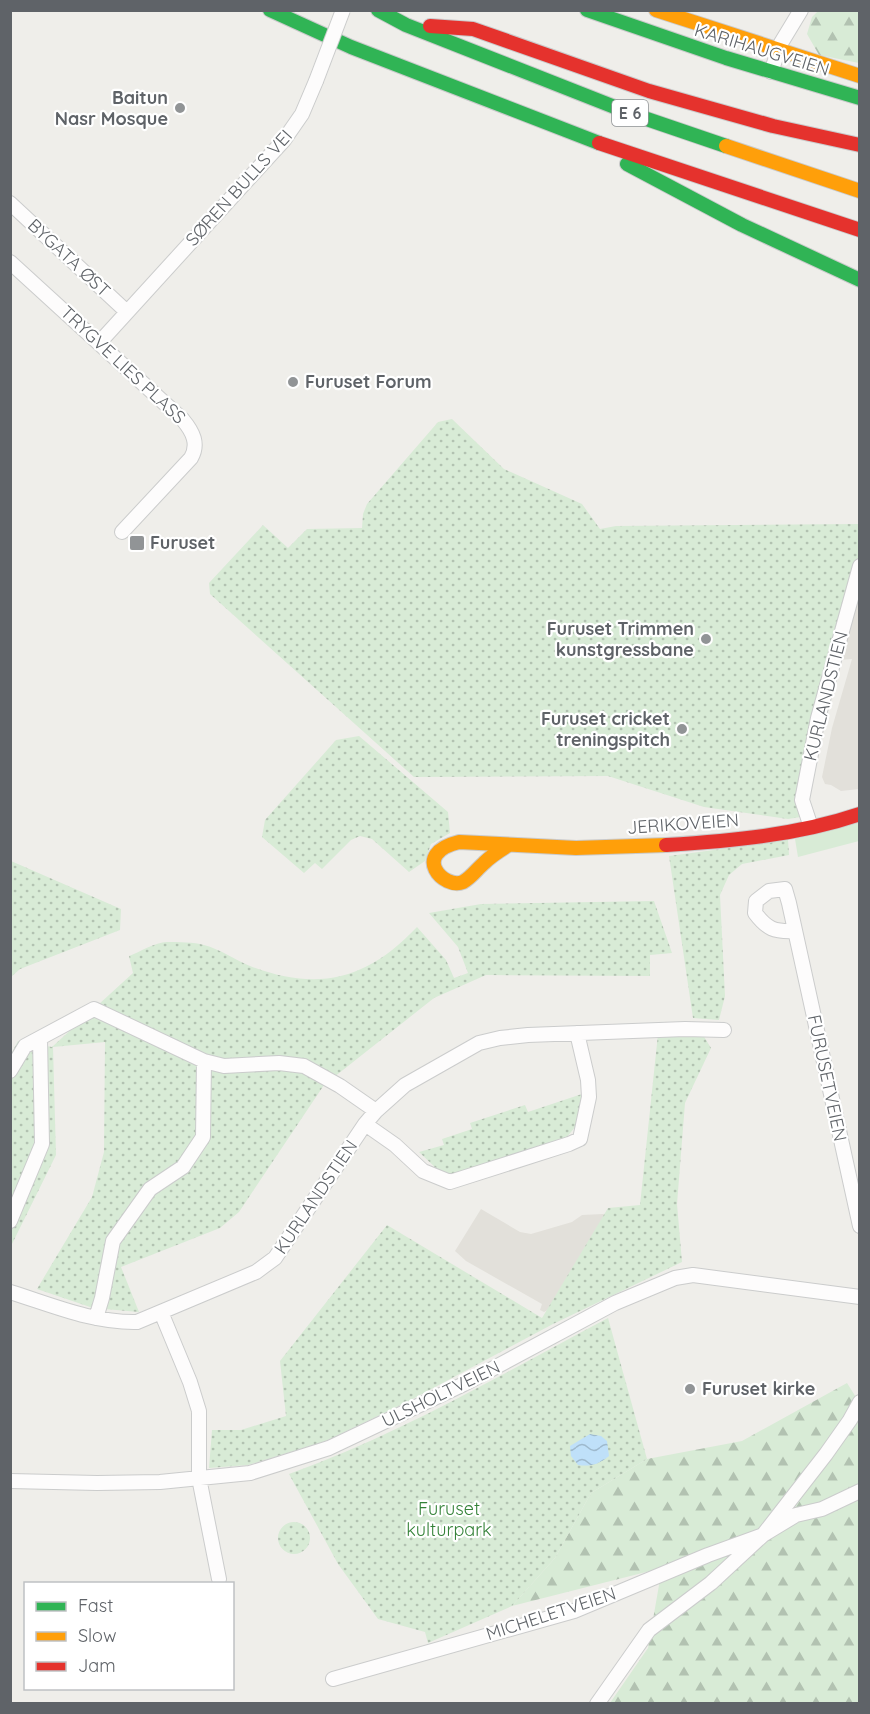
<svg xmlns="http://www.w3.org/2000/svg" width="870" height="1714" viewBox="0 0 870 1714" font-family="Quicksand,sans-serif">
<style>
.education{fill:#e2e0da}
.green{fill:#d8ebd6}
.forest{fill:url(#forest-firs)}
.park{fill:url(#park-dots)}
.water{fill:url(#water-waves)}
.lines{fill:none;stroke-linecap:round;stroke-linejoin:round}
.street-casing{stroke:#cbcccc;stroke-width:16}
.fast-casing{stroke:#cacacb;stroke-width:16}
.slow-casing{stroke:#cacacb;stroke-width:16}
.jam-casing{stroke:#cacacb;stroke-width:16}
.street{stroke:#fdfcfc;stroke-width:14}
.fast{stroke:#30b455;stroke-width:14}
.slow{stroke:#ff9f0a;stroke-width:14}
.jam{stroke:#e5322d;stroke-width:14}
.street-bridge-casing{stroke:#cbcccc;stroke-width:16;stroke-linecap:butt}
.street-bridge{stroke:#fdfcfc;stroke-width:14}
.poi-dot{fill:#919496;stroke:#fff;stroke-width:2}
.labels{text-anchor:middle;stroke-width:4.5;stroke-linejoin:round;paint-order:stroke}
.shield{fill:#fff;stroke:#8f9295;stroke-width:1.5}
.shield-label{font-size:16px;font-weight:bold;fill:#5f6368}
.street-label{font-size:18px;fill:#5f6368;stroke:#fff}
.poi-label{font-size:18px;font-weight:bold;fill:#5f6368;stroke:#fff;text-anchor:end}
.park-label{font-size:18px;fill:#348238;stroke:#fff}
</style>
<defs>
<pattern id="forest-firs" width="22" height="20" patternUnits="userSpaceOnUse" patternTransform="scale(1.5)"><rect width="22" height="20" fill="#d8ebd6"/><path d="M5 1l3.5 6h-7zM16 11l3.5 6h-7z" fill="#b2c2b1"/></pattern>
<pattern id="park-dots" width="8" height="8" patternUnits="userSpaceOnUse" patternTransform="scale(1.5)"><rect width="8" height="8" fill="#d8ebd6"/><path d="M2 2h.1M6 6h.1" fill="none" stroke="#b2c2b1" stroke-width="1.8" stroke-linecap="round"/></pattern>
<pattern id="water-waves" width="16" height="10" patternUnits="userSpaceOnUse" patternTransform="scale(1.5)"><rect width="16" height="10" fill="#bfe0f9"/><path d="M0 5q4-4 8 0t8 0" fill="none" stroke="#9eb9cd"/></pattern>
</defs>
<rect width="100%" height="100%" fill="#efeeea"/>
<path class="education" d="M859 589V789L841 791 831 785 825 784 822 777 832 728 852 659 839 660Z
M481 1209 520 1232 531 1234 572 1222 582 1215 644 1212 590 1286 544 1312 540 1310 542 1304 466 1261 455 1251Z"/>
<path class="green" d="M859 822V841L798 857 795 839Z"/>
<path class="forest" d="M818 11H859V63L819 55 807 34 812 17Z
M847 1383 859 1402V1703H610L648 1648 662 1568 512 1606 555 1558 591 1493 647 1459 742 1441Z"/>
<path class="park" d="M452 419 504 469 582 504 600 529 616 526 859 524V566L818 718 807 816 788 819 704 807 608 776 414 777 210 594 209 583 263 525 288 548 307 529 362 528 363 514 367 504 438 422Z
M359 736 448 812 450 833 431 844 425 861 409 872 372 839 360 836 351 840 322 869 315 863 304 873 262 837 265 820 336 740Z
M788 840 789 855 742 864 729 875 720 895 725 996 719 1020 693 1018 669 856Z
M11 861 121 909 120 930 20 969 11 977Z
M654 901 672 953 650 955V976L486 975 434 998 324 1085 239 1212 220 1228 121 1267 139 1312 93 1308 37 1289 92 1197 104 1152 105 1042 53 1047 56 1155 11 1246V1054L18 1041 52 1047 133 973 129 956C140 952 155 942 167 942 178 942 194 942 204 945 220 949 235 960 250 966 318 992 367 980 417 927L446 960 454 978 468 973 458 947 429 913 481 904Z
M658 1034 703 1035 711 1048 685 1103 677 1204 682 1262 553 1324 407 1402 326 1441 248 1465 209 1468 212 1430H241L286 1416 280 1361 387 1225 542 1318 608 1208 640 1205Z
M582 1094 576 1126 566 1138 452 1174 439 1171 419 1152 444 1145 442 1139 472 1129 470 1123 525 1105 528 1112Z
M608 1318 647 1459 591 1493 555 1558 512 1606 428 1643 425 1632 378 1619 338 1564 289 1474C400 1434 504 1373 608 1318Z
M278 1538a16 16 0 1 1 32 0a16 16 0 1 1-32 0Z"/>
<path class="water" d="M590 1434 601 1436 607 1441 609 1456C599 1464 591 1467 578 1465L571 1456 570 1446Z"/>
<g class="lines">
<g class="street-casing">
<path id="street" d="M771 72 781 43 801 10
M10 203 127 312
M10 262 183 420C193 432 199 444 191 458L122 532
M99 343 284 140 302 114 316 81
M811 827 802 800 818 718 860 566
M795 931C774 932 767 929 755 913L756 901 769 891 785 889 789 903 860 1226
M10 1071 25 1046 94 1009 204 1061 224 1066 279 1063 304 1066 340 1086 376 1111
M365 1124 395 1145 423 1171 450 1182 569 1144 580 1139 589 1097 588 1080 577 1033
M10 1221 42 1144 40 1038
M10 1292C52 1305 93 1323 137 1322L256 1272 275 1258 365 1124 376 1111 405 1085 479 1043 500 1038 528 1035 685 1029 724 1030
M161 1312 190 1382 199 1411V1478L219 1579
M96 1318 102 1298 113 1241 150 1189 183 1167 203 1137 204 1061
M10 1481 97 1483 160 1482 250 1473 329 1448 464 1384 615 1303 675 1278 693 1275 860 1297
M333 1679 574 1611 708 1555 763 1535 796 1515 822 1509 860 1491
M597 1704 649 1630 711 1583 763 1535 826 1454 850 1420 860 1402"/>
</g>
<g class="fast-casing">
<path id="fast" d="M270 10 351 47 599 143
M378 10 406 25 635 115 726 146
M587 10 726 58 860 98
M627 164 742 225 860 280"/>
</g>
<g class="slow-casing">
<path id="slow" d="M656 10 860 76
M726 146 860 191
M507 846C499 851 491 856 484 863 477 869 471 878 463 882 444 890 410 854 459 842L576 848 666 845"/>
</g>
<g class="jam-casing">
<path id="jam" d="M430 26 473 29 649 91 773 126 860 145
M599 143 860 230
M666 845C731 841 798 835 860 814"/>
</g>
<use href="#street" class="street"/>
<use href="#fast" class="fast"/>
<use href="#slow" class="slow"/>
<use href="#jam" class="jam"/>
<g class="street-bridge-casing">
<path id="street-bridge" d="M316 81 343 10"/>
</g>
<use href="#street-bridge" class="street-bridge"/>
</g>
<g class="poi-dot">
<circle cx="180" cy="108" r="6"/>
<circle cx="293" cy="382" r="6"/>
<rect x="129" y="535" width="16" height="16" rx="3"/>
<circle cx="706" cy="639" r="6"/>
<circle cx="682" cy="729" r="6"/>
<circle cx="690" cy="1389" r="6"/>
</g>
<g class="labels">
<rect class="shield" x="612" y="100" width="36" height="26" rx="4.5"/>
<g class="shield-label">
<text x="630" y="119">E 6</text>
</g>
<g class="street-label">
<text transform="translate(762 50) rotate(17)" y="6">KARIHAUGVEIEN</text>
<text transform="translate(239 188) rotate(-48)" y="6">SØREN BULLS VEI</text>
<text transform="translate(69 258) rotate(43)" y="6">BYGATA ØST</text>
<text transform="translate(123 365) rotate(43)" y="6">TRYGVE LIES PLASS</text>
<text transform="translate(826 696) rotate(-76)" y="6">KURLANDSTIEN</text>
<text transform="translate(683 824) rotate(-4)" y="6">JERIKOVEIEN</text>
<text transform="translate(827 1078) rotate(78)" y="6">FURUSETVEIEN</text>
<text transform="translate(316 1197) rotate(-56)" y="6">KURLANDSTIEN</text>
<text transform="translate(441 1394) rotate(-26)" y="6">ULSHOLTVEIEN</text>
<text transform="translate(551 1614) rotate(-18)" y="6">MICHELETVEIEN</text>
</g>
<g class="poi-label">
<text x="168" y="104">Baitun<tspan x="168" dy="21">Nasr Mosque</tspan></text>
<text x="305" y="388" text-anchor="start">Furuset Forum</text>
<text x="150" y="549" text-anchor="start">Furuset</text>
<text x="694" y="635">Furuset Trimmen<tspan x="694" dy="21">kunstgressbane</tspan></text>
<text x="670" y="725">Furuset cricket<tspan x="670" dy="21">treningspitch</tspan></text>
<text x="702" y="1395" text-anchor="start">Furuset kirke</text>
</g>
<g class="park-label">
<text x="449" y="1515">Furuset<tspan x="449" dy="21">kulturpark</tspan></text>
</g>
</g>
<rect width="870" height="1714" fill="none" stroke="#5f6368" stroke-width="24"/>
<rect x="24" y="1582" width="210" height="108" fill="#ffffff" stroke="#bfc1c3" stroke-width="1.5"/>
<rect x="36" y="1602" width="30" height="9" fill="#30b455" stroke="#bfc1c3" stroke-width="1.5"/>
<text x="78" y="1612" font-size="18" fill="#5f6368">Fast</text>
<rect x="36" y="1632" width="30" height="9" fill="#ff9f0a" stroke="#bfc1c3" stroke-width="1.5"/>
<text x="78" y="1642" font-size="18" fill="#5f6368">Slow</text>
<rect x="36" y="1662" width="30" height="9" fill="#e5322d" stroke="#bfc1c3" stroke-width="1.5"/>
<text x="78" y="1672" font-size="18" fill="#5f6368">Jam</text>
</svg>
